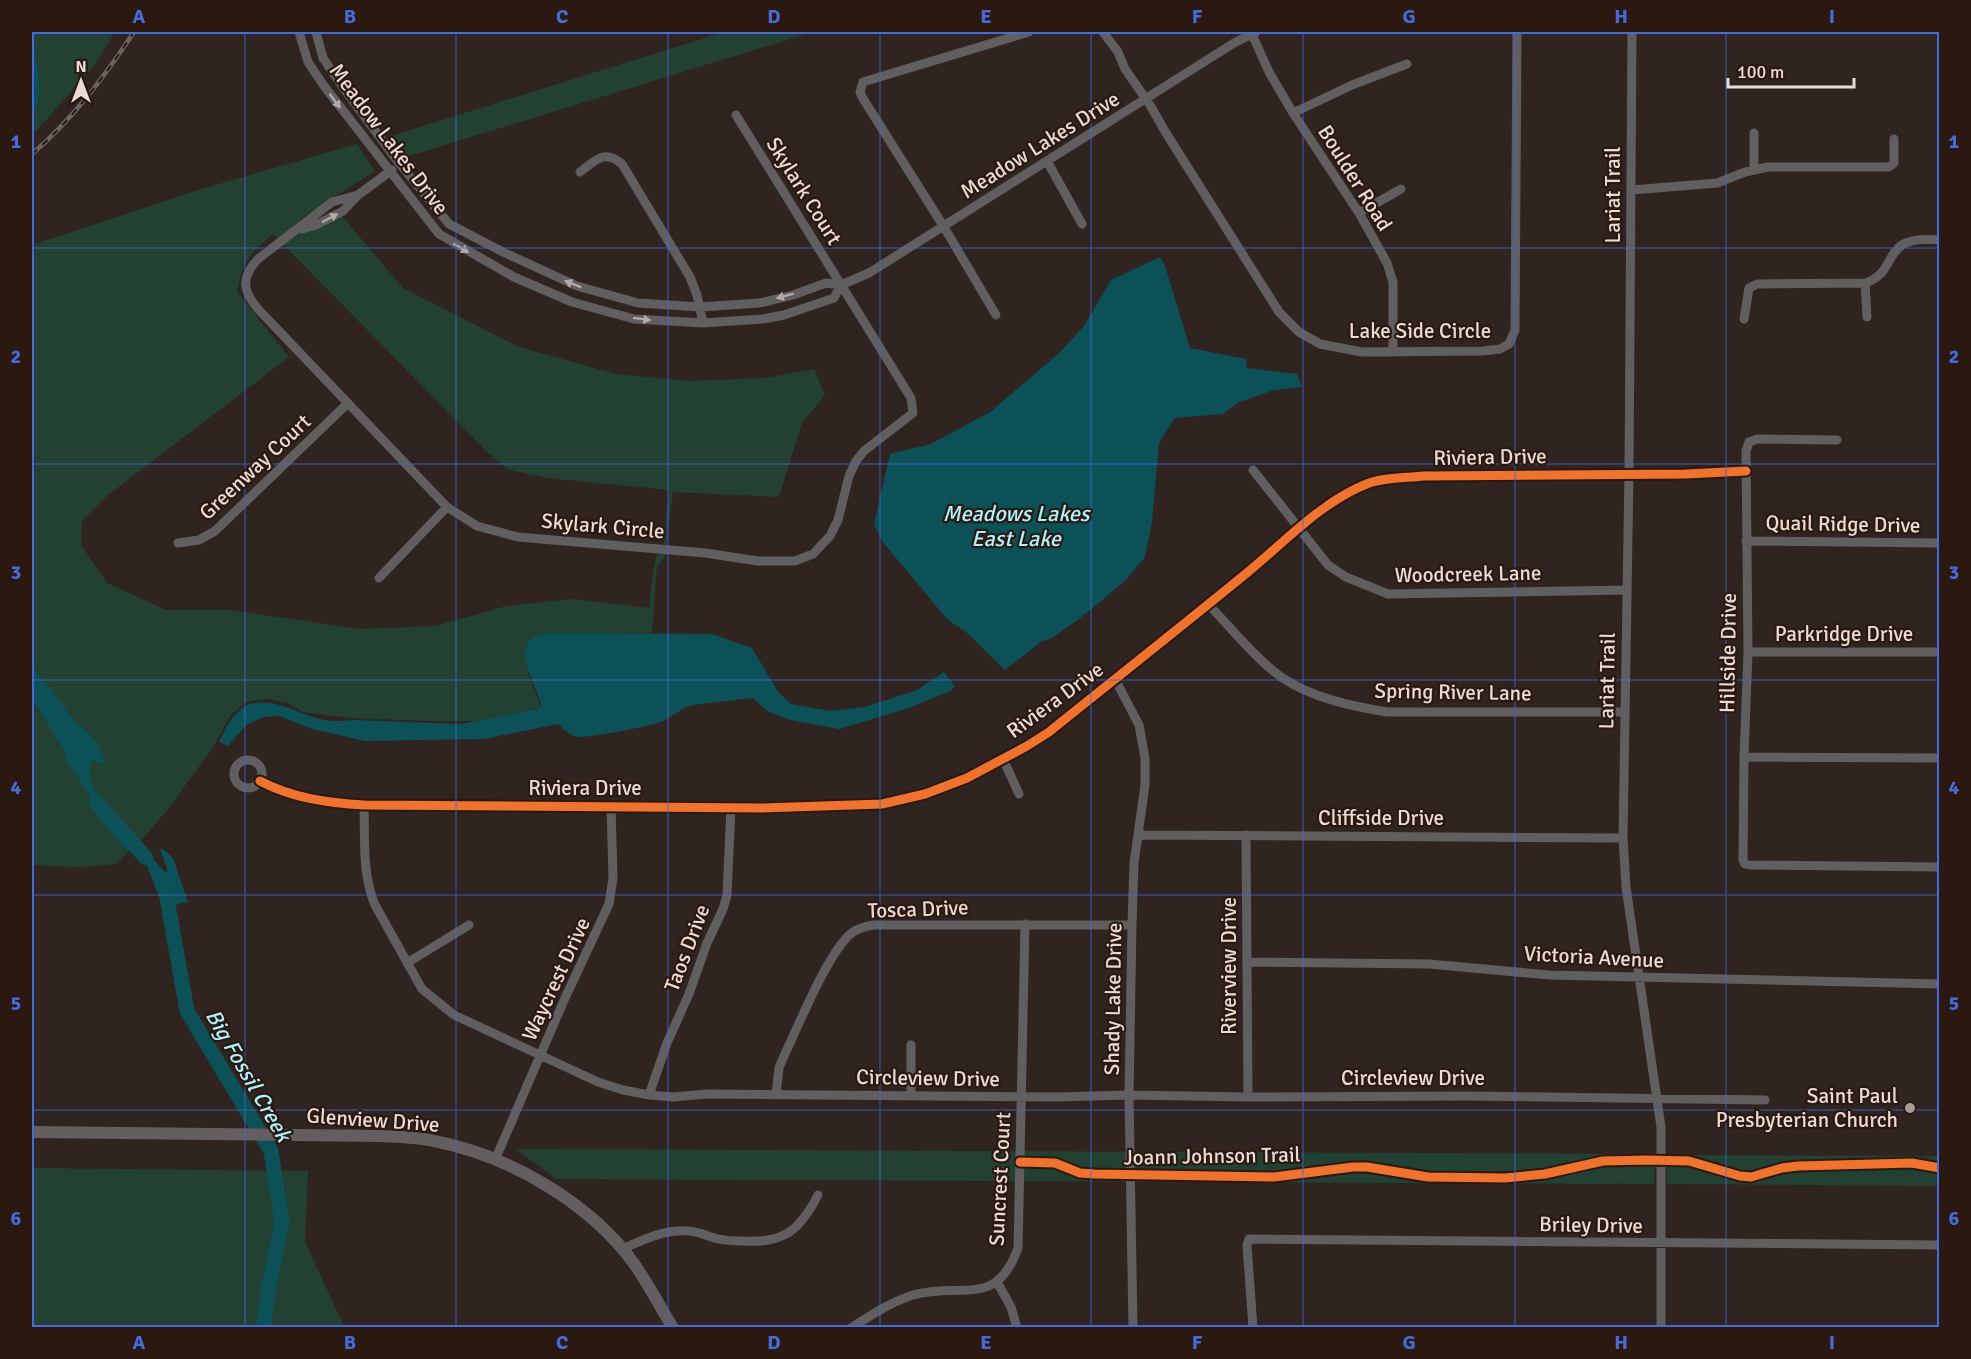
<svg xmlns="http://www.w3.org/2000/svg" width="1971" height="1359" viewBox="0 0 1971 1359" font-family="Signika,sans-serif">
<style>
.green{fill:#234132;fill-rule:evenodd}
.water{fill:#0c5058}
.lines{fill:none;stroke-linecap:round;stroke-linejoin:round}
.river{stroke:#0c5058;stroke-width:15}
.minor{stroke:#615e60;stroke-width:9}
.major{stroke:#645e60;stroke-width:12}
.rail-casing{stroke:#6a6463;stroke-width:4.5}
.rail{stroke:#2b1810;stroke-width:2;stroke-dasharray:7;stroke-linecap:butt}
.cycleway-casing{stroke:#2b1810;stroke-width:13}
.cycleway{stroke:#ef722f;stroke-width:9}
.oneway{fill:#b3a9a7}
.grid{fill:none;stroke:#466ad8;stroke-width:1.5;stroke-opacity:0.55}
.poi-dot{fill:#a89b96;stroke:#2b1810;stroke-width:2}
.labels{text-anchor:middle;stroke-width:4.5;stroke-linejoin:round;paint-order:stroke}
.street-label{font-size:21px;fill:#e9dbd6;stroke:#2b1810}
.poi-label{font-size:21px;fill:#e9dbd6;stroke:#2b1810;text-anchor:end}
.water-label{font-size:22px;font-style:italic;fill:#adf1fb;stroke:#2b1810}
.neatline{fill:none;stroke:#466ad8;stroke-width:2}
.grid-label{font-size:20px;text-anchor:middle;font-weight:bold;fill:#466ad8}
</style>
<rect width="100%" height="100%" fill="#2f2420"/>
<path class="green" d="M32 32H115L94 66 37 130 32 133Z
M724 32H813L406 157 391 136Z
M357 144 375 171 300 219 311 231 342 216 403 288 519 347 616 374 689 381 764 378 814 369 825 395 802 423 779 497 673 492 665 556 657 566 652 633 567 634 548 633 526 659 529 677 542 708 479 721H430L350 718 303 712 287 703 267 699 246 702 231 715 211 750 169 808 146 835 116 864 78 867 32 865V245L198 190ZM273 234 486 451 507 469 547 478 669 490 664 543 656 558 653 571 649 608 573 599 506 606 435 626 359 629 230 610H166L107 583 81 545 82 521 108 495 289 357 237 292C242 263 250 253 273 234Z
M516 1149 1655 1154 1654 1184 556 1179Z
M1667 1155 1939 1156V1186L1667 1184Z
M32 1168 308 1171 305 1241 344 1327H32Z"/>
<path class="water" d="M32 40C36 62 46 96 32 116Z
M1160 257 1165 266 1190 348 1246 359 1247 368 1297 374 1302 387 1274 390 1239 402 1223 414 1175 418 1159 443 1152 522 1145 557 1125 581 1079 619 1052 638 1042 641 1005 670 967 633 947 619 882 541 874 524 890 454 931 444 990 412 1059 353 1084 326 1111 280Z
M548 633 712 634 752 648 779 693 791 704 830 711 865 707 917 690 944 672 955 686 950 691 909 708 839 729 790 720 767 711 753 698 692 705C680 709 673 716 663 721 653 726 588 738 578 737 570 736 564 729 558 724L484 739 365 741 312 729 279 716 264 717 246 725 228 746 219 742C223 734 227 724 233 717 259 686 291 712 320 719 331 722 341 721 353 720L461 724 538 709 542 707C537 683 503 640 548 633Z
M32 664 42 681 53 690 56 697 77 724 94 738 105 759 104 764 96 761H91L89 776 101 805 116 828 128 840 155 861 166 873 167 868 160 850 163 849 173 858 188 902 163 907 147 866 139 857 123 846 109 831 96 814 89 794 65 758V752L32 698Z"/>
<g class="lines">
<path class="river" d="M96 802 146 858
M165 887 187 1011 271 1151 282 1223 269 1285 263 1328"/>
<path class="minor" d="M299 32 308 62 324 86 439 234 514 277 572 302 634 319 703 323 763 319 784 315 834 298 841 285
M316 32 323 58 342 86 399 163 449 224 505 253 577 286 638 303 700 307 760 303 793 295 826 283 841 285 869 273 1234 43 1256 32
M1103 32 1118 52 1125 69 1150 105 1166 133 1279 312 1299 332 1320 344 1362 352 1483 351 1500 349 1509 344 1515 330 1517 32
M1251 32 1269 72 1293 113 1359 213 1387 263 1393 282V352
M1632 32 1629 474 1623 838 1626 887 1661 1127V1328
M1293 113 1352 85 1407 64
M1047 161 1082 224
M1754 170V133
M580 172C596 160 604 149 622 164L690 277 697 295 703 323
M1632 190 1717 183 1745 172 1768 167H1889L1894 163V139
M358 195 332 202 258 259C241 277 242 290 258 309L447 507 477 526 518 537 705 553 758 561H795L813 554 830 536 838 520 849 476 856 461 864 451 913 413 911 398 736 115
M1359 213 1401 189
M302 229 316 225 343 211 358 195 392 170
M1865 283 1867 317
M996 315 944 227 862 97 860 92 863 82 1029 32
M1744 319 1749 288 1757 284 1865 283C1902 271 1877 234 1940 240
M1837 440 1757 439 1749 442 1746 451 1748 652 1744 757 1743 860 1745 864 1749 865 1940 867
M1253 470 1328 565 1346 577 1388 594 1627 590
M1746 541 1940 543
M178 543 199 540 215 531 348 403
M379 578 447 507
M1208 604C1232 629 1254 657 1281 677 1312 698 1351 706 1387 712H1625
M1748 652H1940
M1115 679 1139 725 1145 758V785L1134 863 1132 925 1129 1095 1133 1328
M1744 757 1940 758
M1003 759 1019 794
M234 774a14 14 0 1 1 28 0a14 14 0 1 1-28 0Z
M260 781C292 798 328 803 364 805L761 808 882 804 925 794 967 778 1027 746 1049 732C1115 679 1182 626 1248 572 1286 541 1322 501 1369 483 1386 477 1406 478 1424 476L1686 474 1746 471
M364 805C365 839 362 874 375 905L422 989 454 1015 598 1082 623 1090 649 1095 673 1097 707 1094 1058 1097 1129 1095 1248 1097 1465 1096 1765 1100
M1138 835 1623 838
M1246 835 1248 1097
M1247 962 1429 964 1549 975 1940 984
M407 963 469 925
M911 1045V1095
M776 1094 779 1068 784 1056C798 1027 829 949 853 932 859 928 867 926 874 925H1132
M649 1095 667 1043 689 994 707 943 723 909 727 895 731 807
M495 1160 565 998 609 904 613 878 611 806
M622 1249C643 1240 664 1229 688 1231 698 1231 709 1237 719 1239 727 1241 735 1241 742 1241 784 1244 800 1230 818 1195
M997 1282 1011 1307 1017 1328
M851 1328C871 1315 891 1302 913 1295 960 1281 996 1310 1018 1248L1025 924
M1253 1328 1247 1245 1249 1239 1940 1245"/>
<path class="major" d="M32 1132 379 1136C397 1137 416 1137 434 1141 508 1155 591 1203 635 1265 649 1285 660 1307 673 1328"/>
<g class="rail-casing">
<path id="rail" d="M32 154C73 119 104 77 134 32"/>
</g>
<use href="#rail" class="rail"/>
<g class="cycleway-casing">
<path id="cycleway" d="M260 781C292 798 328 803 364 805L761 808 882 804 925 794 967 778 1027 746 1049 732C1115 679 1182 626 1248 572 1286 541 1322 501 1369 483 1386 477 1406 478 1424 476L1686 474 1746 471
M1020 1162 1055 1163 1080 1173 1095 1174 1274 1177 1353 1167H1367L1428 1177 1505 1178 1545 1174 1603 1161 1648 1160 1689 1161 1740 1176 1751 1177 1782 1168 1798 1166 1912 1163 1940 1168"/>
</g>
<use href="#cycleway" class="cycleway"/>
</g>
<defs><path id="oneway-solid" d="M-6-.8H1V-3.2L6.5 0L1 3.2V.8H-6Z" transform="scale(1.5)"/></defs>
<g class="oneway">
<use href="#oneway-solid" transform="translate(335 101) rotate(53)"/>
<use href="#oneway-solid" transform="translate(330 218) rotate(-28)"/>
<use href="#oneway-solid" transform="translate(461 248) rotate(30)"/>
<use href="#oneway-solid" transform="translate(573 284) rotate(-158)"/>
<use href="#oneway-solid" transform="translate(785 296) rotate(165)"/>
<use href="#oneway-solid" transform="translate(642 319) rotate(7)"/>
</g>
<path class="grid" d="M245 32V1328M456 32V1328M668 32V1328M880 32V1328M1091 32V1328M1303 32V1328M1515 32V1328M1726 32V1328M32 248H1940M32 464H1940M32 680H1940M32 895H1940M32 1110H1940"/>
<circle class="poi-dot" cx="1910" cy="1108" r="6"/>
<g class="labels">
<g class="street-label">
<text transform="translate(389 139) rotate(53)" y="7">Meadow Lakes Drive</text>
<text transform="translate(1040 145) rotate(-32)" y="7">Meadow Lakes Drive</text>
<text transform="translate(1355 178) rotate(58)" y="7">Boulder Road</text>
<text transform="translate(804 191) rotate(58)" y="7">Skylark Court</text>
<text transform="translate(1613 195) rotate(-90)" y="7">Lariat Trail</text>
<text x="1420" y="338">Lake Side Circle</text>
<text transform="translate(1490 457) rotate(-1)" y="7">Riviera Drive</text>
<text transform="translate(255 467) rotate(-43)" y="7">Greenway Court</text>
<text transform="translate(1843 524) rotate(1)" y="7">Quail Ridge Drive</text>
<text transform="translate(603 526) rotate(5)" y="7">Skylark Circle</text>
<text transform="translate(1468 574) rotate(-1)" y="7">Woodcreek Lane</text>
<text x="1844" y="641">Parkridge Drive</text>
<text transform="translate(1728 653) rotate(-89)" y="7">Hillside Drive</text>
<text transform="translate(1607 681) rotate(-89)" y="7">Lariat Trail</text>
<text transform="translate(1453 692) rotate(1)" y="7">Spring River Lane</text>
<text transform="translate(1055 700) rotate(-36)" y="7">Riviera Drive</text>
<text x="585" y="795">Riviera Drive</text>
<text x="1381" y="825">Cliffside Drive</text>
<text transform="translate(918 909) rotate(-2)" y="7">Tosca Drive</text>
<text transform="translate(687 948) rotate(-69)" y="7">Taos Drive</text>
<text transform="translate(1594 957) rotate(3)" y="7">Victoria Avenue</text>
<text transform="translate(1229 966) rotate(-90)" y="7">Riverview Drive</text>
<text transform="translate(556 979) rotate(-65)" y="7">Waycrest Drive</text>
<text transform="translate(1113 999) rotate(-89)" y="7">Shady Lake Drive</text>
<text transform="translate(928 1078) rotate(1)" y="7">Circleview Drive</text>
<text x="1413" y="1085">Circleview Drive</text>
<text transform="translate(373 1120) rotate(4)" y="7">Glenview Drive</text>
<text transform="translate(1212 1156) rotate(-1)" y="7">Joann Johnson Trail</text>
<text transform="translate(1000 1179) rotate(-87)" y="7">Suncrest Court</text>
<text transform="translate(1591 1225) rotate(1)" y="7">Briley Drive</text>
</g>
<g class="poi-label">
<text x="1898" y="1103">Saint Paul<tspan x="1898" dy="24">Presbyterian Church</tspan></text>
</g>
<g class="water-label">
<text x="1016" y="521">Meadows Lakes<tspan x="1016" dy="25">East Lake</tspan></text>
<text transform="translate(249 1075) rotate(60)" y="8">Big Fossil Creek</text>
</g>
</g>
<rect width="1971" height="1359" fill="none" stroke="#2b1810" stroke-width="66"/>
<g transform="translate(81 81)" stroke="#2b1810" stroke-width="4.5" paint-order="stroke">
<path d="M0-4.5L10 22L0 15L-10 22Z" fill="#e9dbd6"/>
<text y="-9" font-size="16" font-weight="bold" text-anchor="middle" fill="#e9dbd6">N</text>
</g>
<path d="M1728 78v9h126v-9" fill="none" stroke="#e9dbd6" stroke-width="3"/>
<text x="1737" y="78" font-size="18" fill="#e9dbd6" stroke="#2b1810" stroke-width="4.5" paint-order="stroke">100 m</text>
<rect x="33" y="33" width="1905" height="1293" class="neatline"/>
<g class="grid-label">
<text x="139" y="23">A</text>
<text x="350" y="23">B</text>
<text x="562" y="23">C</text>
<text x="774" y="23">D</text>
<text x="986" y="23">E</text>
<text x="1197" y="23">F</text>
<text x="1409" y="23">G</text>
<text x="1621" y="23">H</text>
<text x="1832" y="23">I</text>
<text x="16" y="148">1</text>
<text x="1954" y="148">1</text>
<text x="16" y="363">2</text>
<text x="1954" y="363">2</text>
<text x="16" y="579">3</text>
<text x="1954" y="579">3</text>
<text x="16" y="794">4</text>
<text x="1954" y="794">4</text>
<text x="16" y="1010">5</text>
<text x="1954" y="1010">5</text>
<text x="16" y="1225">6</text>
<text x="1954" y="1225">6</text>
<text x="139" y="1349">A</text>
<text x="350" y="1349">B</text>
<text x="562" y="1349">C</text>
<text x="774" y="1349">D</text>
<text x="986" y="1349">E</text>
<text x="1197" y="1349">F</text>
<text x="1409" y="1349">G</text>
<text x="1621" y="1349">H</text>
<text x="1832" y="1349">I</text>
</g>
</svg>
